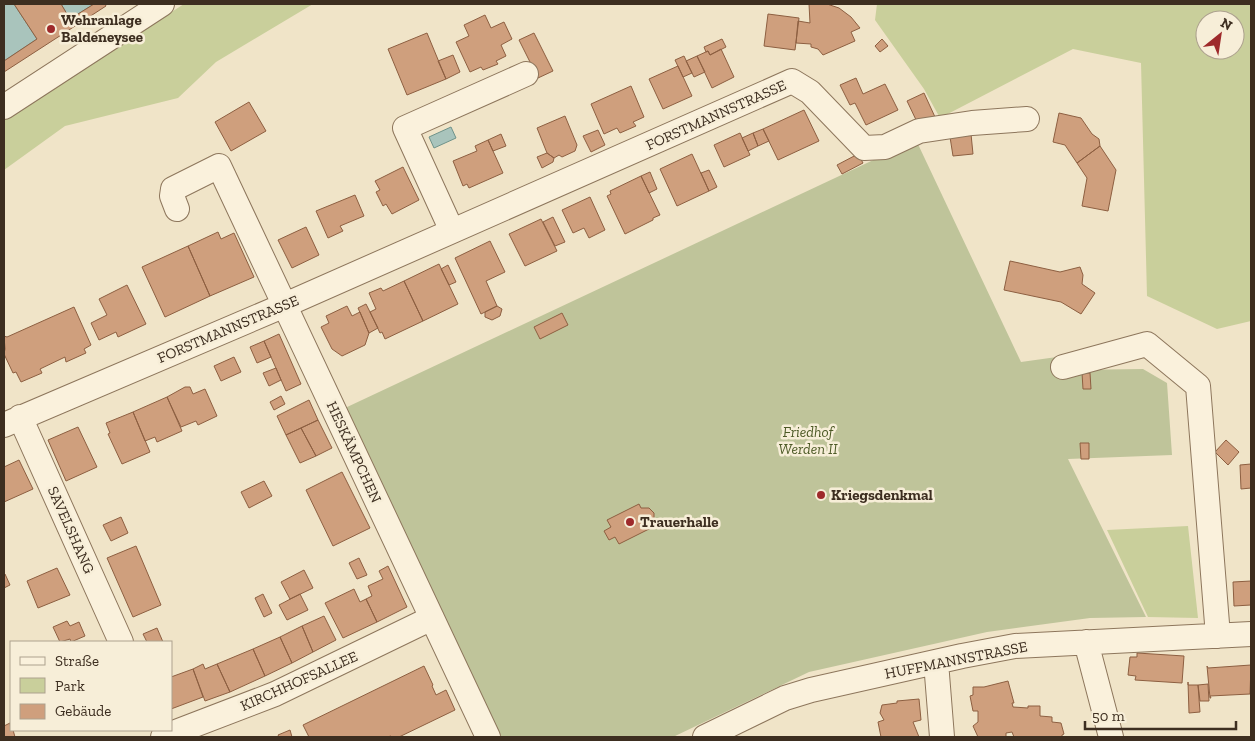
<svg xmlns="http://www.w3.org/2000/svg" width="1255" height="741" viewBox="0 0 1255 741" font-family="'Zilla Slab',serif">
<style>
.green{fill:#c9cf9b;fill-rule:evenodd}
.cemetery{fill:#bfc49a}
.water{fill:#a9c4bc;stroke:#6f938a}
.building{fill:#cf9f7d;stroke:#8d5f41}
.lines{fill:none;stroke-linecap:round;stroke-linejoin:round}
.minor-casing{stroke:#8d765c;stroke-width:26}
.minor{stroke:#faf1dc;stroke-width:24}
.poi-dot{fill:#9e2a2b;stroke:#f7eed8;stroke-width:2}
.labels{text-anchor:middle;stroke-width:5;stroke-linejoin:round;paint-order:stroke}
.poi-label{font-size:15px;font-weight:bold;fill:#3d2e20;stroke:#f7eed8;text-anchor:start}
.street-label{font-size:15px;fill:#3d2e20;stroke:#f7eed8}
.park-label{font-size:15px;font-style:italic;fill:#4d5a26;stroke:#f7eed8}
</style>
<rect width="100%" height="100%" fill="#f0e4c8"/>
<path class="green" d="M184 4H313L216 62 178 98 65 126 4 170V119Z
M877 4H1251V321L1217 329 1147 296 1141 63 1073 49 940 118 924 89 875 20ZM1205 20H1235V50H1205Z
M1188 526 1198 618 1148 617 1107 530Z"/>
<path class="cemetery" d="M916 140 1021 362 1064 356 1068 370 1143 369 1167 383 1172 455 1068 459 1146 617 1090 618 987 632 809 672 673 737H501L345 408Z"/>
<path class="water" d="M4 4H14L37 39 4 61Z
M61 4H94L70 19Z
M451 127 456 138 434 148 429 137Z"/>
<path class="building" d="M14 4H61L70 19 94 4H105L106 6 4 72V61L37 39Z
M809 4H827L839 8 851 17 860 28 851 32 855 41 823 55 818 49 811 47V44L796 43 798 21 810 23Z
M768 14 799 18 795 50 764 46Z
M485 15 491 28 504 22 512 39 501 45 506 56 496 61 498 64 483 70 481 67 470 72 456 42 469 36 464 25Z
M427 33 446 79 407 95 388 49Z
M534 33 553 71 538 78 519 40Z
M722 39 726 47 710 55 708 51 706 52 704 47Z
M882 39 888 46 880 52 875 46Z
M721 49 734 77 712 88 697 56 708 51 710 55Z
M453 55 460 72 446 79 438 61Z
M684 56 692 73 683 77 675 60Z
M697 56 705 72 694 77 686 61Z
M678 66 692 96 663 109 649 79Z
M856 78 863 94 885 84 898 110 866 125 855 103 850 105 840 85Z
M631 86 644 117 633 122 636 126 620 133 617 128 604 134 591 104Z
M924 93 935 117 918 124 907 101Z
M249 102 266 131 231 151 215 122Z
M804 110 819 141 778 160 763 129Z
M1059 113 1081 118 1092 134 1099 139 1100 146 1077 163 1065 145 1053 142Z
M565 116 577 145 575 151 562 157 559 155 554 158 547 153 537 128Z
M763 129 769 141 758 146 753 133Z
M598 130 605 145 591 152 583 136Z
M740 133 750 155 724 167 714 145Z
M753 133 758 146 748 151 742 138Z
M501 134 506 146 493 151 488 140Z
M971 134 973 154 953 156 950 137Z
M488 140 503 173 469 188 467 184 463 186 453 161 477 151 475 146Z
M1100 146 1116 170 1108 211 1082 206 1087 178 1077 163Z
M547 153 554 158 553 162 542 168 537 157Z
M692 154 709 191 677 206 660 169Z
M858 154 863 163 842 174 837 165Z
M403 167 419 200 392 214 386 204 383 206 376 192 380 190 375 181Z
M709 170 717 187 709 191 701 173Z
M650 172 657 189 649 193 641 176Z
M641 176 660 215 653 218V220L625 234 607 196 611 194 610 191Z
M355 195 364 216 340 226 343 231 328 238 316 211Z
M590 197 605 230 589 238 584 228 573 233 562 210Z
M553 217 565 242 555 246 543 222Z
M541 219 557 251 525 266 509 234Z
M306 227 319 255 292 268 278 240Z
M218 232 221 239 234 233 254 277 210 296 188 246Z
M490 241 505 272 486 281 497 306 481 314 455 258Z
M188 246 210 296 165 317 142 267Z
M1010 261 1060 272 1080 267 1083 275 1082 284 1095 293 1081 314 1061 302 1004 290Z
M439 264 458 304 423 321 404 281Z
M448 265 456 282 449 285 441 269Z
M404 281 423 321 385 339 382 332 380 333 370 312 376 309 369 293 381 288 383 291Z
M127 285 146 324 118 337 116 332 99 340 91 323 107 315 99 299Z
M366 304 378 328 369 333 358 308Z
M347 306 352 316 360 312 369 333 365 345 342 356 332 349 321 327 329 323 326 316Z
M497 306 502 309 500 316 492 320 485 317V312Z
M74 307 91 345 84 349 86 353 66 362 65 357 40 369 42 373 21 382 16 372 13 373 4 354 5 349 4 336 7 337Z
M562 313 568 325 540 339 534 327Z
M279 334 301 384 286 391 264 341Z
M264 341 271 357 257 363 250 347Z
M234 357 241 372 221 381 214 366Z
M276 368 281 380 269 386 263 373Z
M1082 373H1090L1091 389H1083Z
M185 387H190L193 394 205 389 217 416 198 425 196 421 181 427 167 397Z
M281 396 285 404 274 410 270 402Z
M167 397 182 431 157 442 155 437 145 441 133 412Z
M309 400 318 420 286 435 277 416Z
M133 412 150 452 122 464 108 434 110 433 106 423Z
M318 420 332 448 316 456 301 428Z
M78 427 97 467 66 481 48 440Z
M301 428 316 456 300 463 286 435Z
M1226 440 1239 452 1228 465 1215 452Z
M1080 443H1089V459H1081Z
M19 460 33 489 4 502V467Z
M1251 464V488L1241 489 1240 465Z
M342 472 370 528 333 546 306 490Z
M264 481 272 496 249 508 241 492Z
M639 504 641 508H649L654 513V519L649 524 651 528 619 544 615 537 609 540 604 531 611 527 607 520Z
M121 517 128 533 111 541 103 525Z
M136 546 161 605 133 617 107 558Z
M359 558 367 575 357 579 349 563Z
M388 566 407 607 377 622 366 599 372 596 368 586 383 579 379 571Z
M57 568 70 595 38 608 27 581Z
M304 570 313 588 290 599 281 582Z
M5 574 10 585 4 588V575Z
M1251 581V605L1234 606 1233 582Z
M354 589 360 602 366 599 377 622 343 638 325 603Z
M263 594 272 613 264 617 255 598Z
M300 594 308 610 287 620 279 605Z
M324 616 336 640 313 652 302 626Z
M67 621 70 626 79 622 85 636 71 642 70 639 60 642 53 627Z
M302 626 313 652 292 663 280 637Z
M157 628 163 642H147L143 634Z
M280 637 292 663 265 676 253 649Z
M253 649 265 676 230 692 217 664Z
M1137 653 1184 656 1182 683 1135 680 1136 676 1128 675 1130 657H1137Z
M203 664 205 669 217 664 230 692 205 701 193 669Z
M1251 665 1250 694 1210 696 1211 698H1210L1207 666 1208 668Z
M424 666 433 685 432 686 436 695 446 690 455 710 399 737H392L391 736 387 737H309L303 725Z
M193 669 203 697 171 709V677Z
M1008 681 1014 703H1012L1013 707 1028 708V706H1040V716L1052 717V722L1061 723 1064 734 1062 735V737H1014L1012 732 1006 733V737H978L973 726 978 722V711H973L970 696 973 695V687H984Z
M1188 682V685H1198L1200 712 1189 713Z
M1208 684 1209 701H1200L1198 685Z
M919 699 921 720 913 722 919 737H881L878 722 884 720 880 713 882 705 897 703V701Z
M10 723 11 730H13L15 737H4V726Z
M290 730 292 737H279L278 735Z"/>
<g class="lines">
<g class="minor-casing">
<path id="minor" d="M4 107 162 4
M177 209 172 196 173 189 219 166 488 737
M452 231 405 128 526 74
M1063 367 1147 344 1198 386 1218 636
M20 417 121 642
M4 425 285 305 792 81 810 92 864 148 885 147 919 131 972 123 1027 119
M1086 642 1111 737
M936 662 942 737
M163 737 275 694 432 618
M705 737 785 698 811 690 962 656 1015 646 1251 634"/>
</g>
<use href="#minor" class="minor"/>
</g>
<g class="poi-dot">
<circle cx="51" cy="29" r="5"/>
<circle cx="821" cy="495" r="5"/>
<circle cx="630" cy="522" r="5"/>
</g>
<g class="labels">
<g class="poi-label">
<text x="61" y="25">Wehranlage<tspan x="61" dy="17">Baldeneysee</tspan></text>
<text x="831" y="500">Kriegsdenkmal</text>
<text x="640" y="527">Trauerhalle</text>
</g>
<g class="street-label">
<text transform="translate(716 115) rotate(-24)" y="5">FORSTMANNSTRASSE</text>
<text transform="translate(228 329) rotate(-23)" y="5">FORSTMANNSTRASSE</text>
<text transform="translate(354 452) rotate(65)" y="5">HESKÄMPCHEN</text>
<text transform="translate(71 530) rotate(66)" y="5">SAVELSHANG</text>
<text transform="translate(956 660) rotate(-11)" y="5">HUFFMANNSTRASSE</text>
<text transform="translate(299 681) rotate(-24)" y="5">KIRCHHOFSALLEE</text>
</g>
<g class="park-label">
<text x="808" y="437">Friedhof<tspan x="808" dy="17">Werden II</tspan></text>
</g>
</g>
<rect width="1255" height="741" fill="none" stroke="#3d2e20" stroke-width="10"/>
<rect x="10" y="641" width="162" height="90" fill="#f7eed8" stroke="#ada18e"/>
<rect x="20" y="657" width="25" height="8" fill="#faf1dc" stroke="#ada18e"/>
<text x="55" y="666" font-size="15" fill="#3d2e20">Straße</text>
<rect x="20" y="678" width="25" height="15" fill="#c9cf9b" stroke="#ada18e"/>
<text x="55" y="691" font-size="15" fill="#3d2e20">Park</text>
<rect x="20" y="704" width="25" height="15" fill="#cf9f7d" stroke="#ada18e"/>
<text x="55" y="716" font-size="15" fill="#3d2e20">Gebäude</text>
<g transform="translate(1220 35) rotate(30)"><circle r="24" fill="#f7eed8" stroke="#ada18e"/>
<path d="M0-4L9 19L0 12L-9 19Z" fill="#9e2a2b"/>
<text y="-8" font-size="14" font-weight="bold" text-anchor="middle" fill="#3d2e20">N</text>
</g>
<path d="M1085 721v8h151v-8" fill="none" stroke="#3d2e20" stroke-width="2.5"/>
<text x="1092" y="721" font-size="15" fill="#3d2e20" stroke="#f7eed8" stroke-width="4" paint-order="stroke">50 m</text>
</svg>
